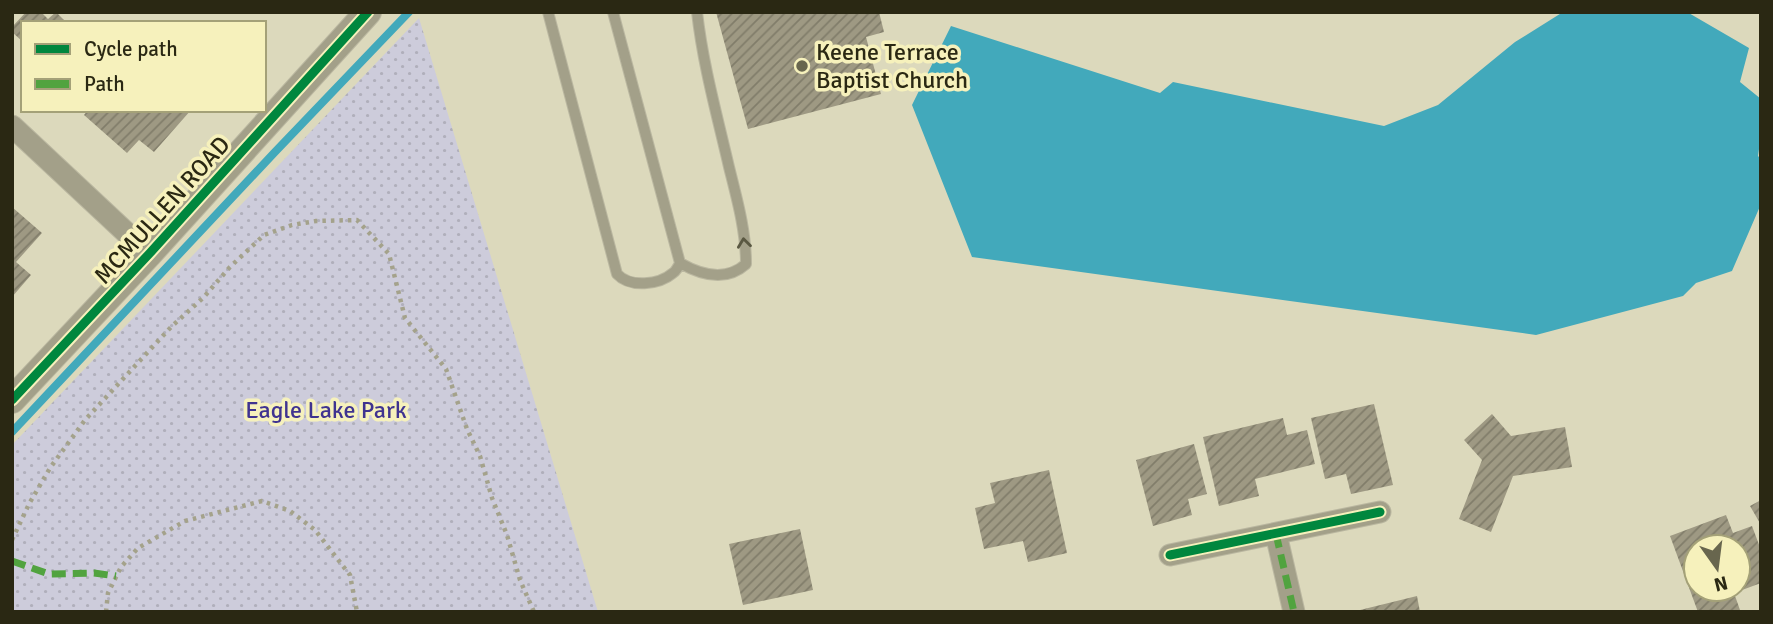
<svg xmlns="http://www.w3.org/2000/svg" width="1773" height="624" viewBox="0 0 1773 624" font-family="Signika,sans-serif">
<style>
.park{fill:url(#park-dots)}
.water{fill:#42a9bb}
.lines{fill:none;stroke-linecap:round;stroke-linejoin:round}
.stream{stroke:#42a9bb;stroke-width:8}
.building{fill:url(#building-hatch);fill-rule:evenodd}
.service-casing{stroke:#bab7a0;stroke-width:12}
.minor-casing{stroke:#bab7a0;stroke-width:23}
.tertiary-casing{stroke:#bab7a0;stroke-width:28}
.path{stroke:#a4a28b;stroke-width:4.5;stroke-dasharray:3.5 5;stroke-linecap:butt}
.service{stroke:#a3a089;stroke-width:10}
.minor{stroke:#a3a089;stroke-width:21}
.tertiary{stroke:#a3a089;stroke-width:26}
.quiet{stroke:#51a33f;stroke-width:7;stroke-dasharray:14 7;stroke-linecap:butt}
.cycleway-casing{stroke:#f6f1bc;stroke-width:13}
.cycleway{stroke:#00873e;stroke-width:9}
.oneway{stroke:#5a5842}
.poi-dot{fill:#68664e;stroke:#f6f1bc;stroke-width:2.5}
.labels{text-anchor:middle;stroke-width:7;stroke-linejoin:round;paint-order:stroke}
.poi-label{font-size:24px;fill:#2a2813;stroke:#f6f1bc;text-anchor:start}
.street-label{font-size:24px;fill:#2a2813;stroke:#f6f1bc}
.park-label{font-size:24px;fill:#3f3390;stroke:#f6f1bc}
</style>
<defs>
<pattern id="park-dots" width="8" height="8" patternUnits="userSpaceOnUse" patternTransform="scale(1.75)"><rect width="8" height="8" fill="#cdccdb"/><path d="M2 2h.1M6 6h.1" fill="none" stroke="#b0afbb" stroke-width="1.8" stroke-linecap="round"/></pattern>
<pattern id="building-hatch" width="6" height="6" patternUnits="userSpaceOnUse" patternTransform="scale(1.75)"><rect width="6" height="6" fill="#9e9983"/><path d="M-1 1l2-2M0 6l6-6M5 7l2-2" fill="none" stroke="#817d6a"/></pattern>
</defs>
<rect width="100%" height="100%" fill="#dcd9bc"/>
<path class="park" d="M419 18 598 612H12V445Z"/>
<path class="water" d="M1563 12H1687L1749 48 1740 82 1761 99V135L1758 156 1761 159V204L1732 271 1696 283 1683 296 1536 335 972 257 912 105 951 26 1160 93 1173 82 1384 126 1438 105 1515 42Z"/>
<g class="lines">
<path class="stream" d="M12 432 274 153 409 12"/>
</g>
<path class="building" d="M26 12H41L48 19 56 12 67 23H23V42L12 32V27Z
M716 12H879L884 32 866 37 881 94 748 129Z
M88 110H191L154 152 139 140 127 153 84 115Z
M12 207 42 233 16 262 31 275 12 297Z
M1374 404 1393 485 1351 494 1346 474 1325 479 1311 418Z
M1492 414 1511 436 1565 427 1572 467 1513 476 1491 532 1459 519 1482 460 1464 440Z
M1283 418 1287 435 1307 430 1315 464 1255 479 1259 496 1219 506 1203 437Z
M1194 444 1207 494 1188 499 1192 515 1153 526 1136 460Z
M1049 470 1067 553 1028 562 1023 541 984 549 975 508 995 503 990 483Z
M1761 500V525L1750 506Z
M1726 515 1733 533 1752 526 1761 550V583L1734 593 1740 610 1736 612H1698L1670 536ZM1696 547H1738V589H1696Z
M800 529 813 590 743 605 729 544Z
M1417 596 1420 612H1356V611Z"/>
<g class="lines">
<g class="service-casing">
<path id="service" d="M548 12 617 274C630 288 659 285 673 273 675 272 679 266 680 263L613 12
M680 263C701 275 726 282 746 264 746 231 737 199 729 167 717 115 703 65 697 12"/>
</g>
<g class="minor-casing">
<path id="minor" d="M12 126 149 254
M1276 534 1294 612
M1170 555 1380 512"/>
</g>
<g class="tertiary-casing">
<path id="tertiary" d="M12 400 149 254 368 12"/>
</g>
<path class="path" d="M12 540 29 504 50 468 85 420 171 327 203 298 230 267 264 235 292 225 316 221 357 220 389 254 405 318 446 369 467 429 480 456 492 498 507 535 520 580 534 612
M106 612 108 593 121 567 138 548 185 521 262 501 290 511 315 530 350 575 357 612"/>
<use href="#service" class="service"/>
<use href="#minor" class="minor"/>
<use href="#tertiary" class="tertiary"/>
<path class="quiet" d="M1276 534 1294 612
M12 561 49 574 94 573 116 576"/>
<g class="cycleway-casing">
<path id="cycleway" d="M12 400 149 254 368 12
M1170 555 1380 512"/>
</g>
<use href="#cycleway" class="cycleway"/>
</g>
<defs><path id="oneway-chevron" d="M-2-3.5L2.5 0L-2 3.5" fill="none" stroke-width="1.6" stroke-linecap="round" stroke-linejoin="round" transform="scale(1.75)"/></defs>
<use class="oneway" href="#oneway-chevron" transform="translate(744 243) rotate(-97)"/>
<circle class="poi-dot" cx="802" cy="66" r="7"/>
<g class="labels">
<g class="poi-label">
<text x="816" y="60">Keene Terrace<tspan x="816" dy="28">Baptist Church</tspan></text>
</g>
<g class="street-label">
<text transform="translate(162 210) rotate(-48)" y="8">MCMULLEN ROAD</text>
</g>
<g class="park-label">
<text x="326" y="418">Eagle Lake Park</text>
</g>
</g>
<rect width="1773" height="624" fill="none" stroke="#2a2813" stroke-width="28"/>
<rect x="21" y="21" width="245" height="91" fill="#f6f1bc" stroke="#a4a178" stroke-width="2"/>
<rect x="35" y="44" width="35" height="10" fill="#00873e" stroke="#a4a178" stroke-width="2"/>
<text x="84" y="56" font-size="21" fill="#2a2813">Cycle path</text>
<rect x="35" y="79" width="35" height="10" fill="#51a33f" stroke="#a4a178" stroke-width="2"/>
<text x="84" y="91" font-size="21" fill="#2a2813">Path</text>
<g transform="translate(1717 568) rotate(166)"><circle r="33" fill="#f6f1bc" stroke="#a4a178" stroke-width="2"/>
<path d="M0-5L12 26L0 18L-12 26Z" fill="#68664e"/>
<text y="-10" font-size="19" font-weight="bold" text-anchor="middle" fill="#2a2813">N</text>
</g>
</svg>
